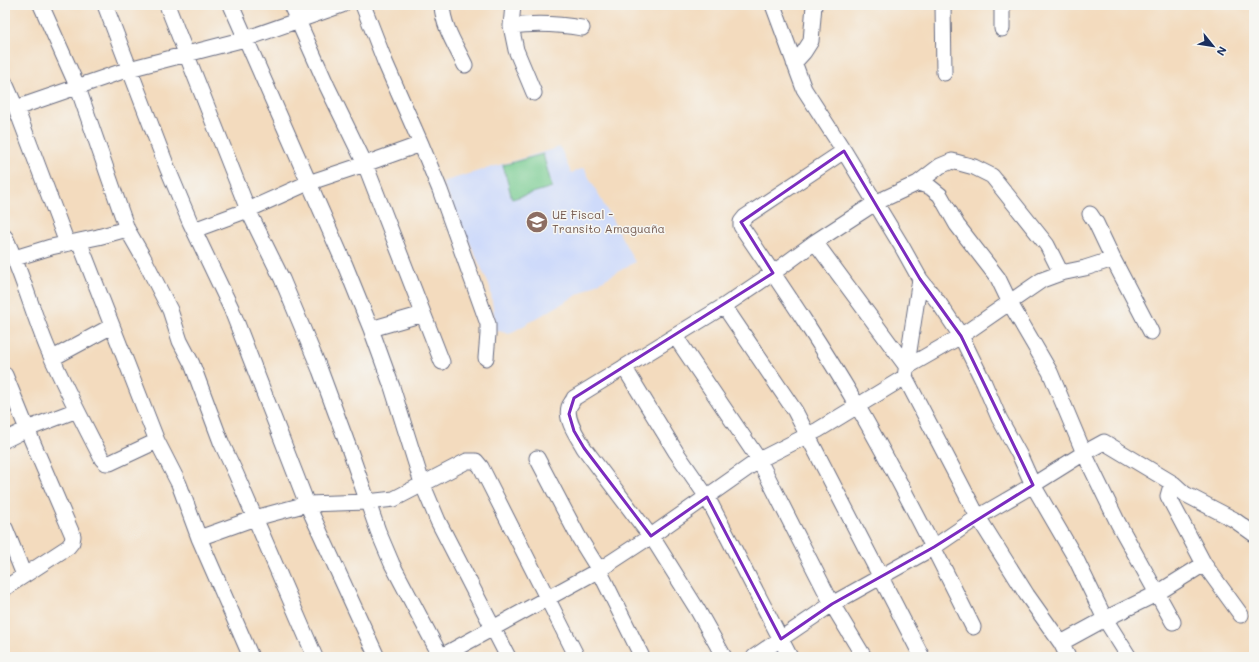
<svg xmlns="http://www.w3.org/2000/svg" width="1259" height="662" viewBox="0 0 1259 662" font-family="Mali,sans-serif">
<style>
.built{fill:#cedafa}
.green{fill:#76cb8f;stroke:#487d76}
.lines{fill:none;stroke-linecap:round;stroke-linejoin:round}
.minor-casing{stroke:#676b80;stroke-width:17}
.minor{stroke:#fff;stroke-width:15}
.marked{fill:none;stroke:#7b2cbf;stroke-width:3;stroke-linejoin:round}
.labels{text-anchor:middle;stroke-width:3;stroke-linejoin:round;paint-order:stroke}
.education-label{font-size:12px;fill:#785e54;stroke:#f6f6f2;text-anchor:start}
</style>
<rect width="100%" height="100%" fill="#f6f6f2"/>
<filter id="ink" filterUnits="userSpaceOnUse"><feTurbulence type="fractalNoise" baseFrequency=".025" numOctaves="2"/><feDisplacementMap in="SourceGraphic" scale="8" xChannelSelector="R" yChannelSelector="G"/><feConvolveMatrix kernelMatrix="1 2 1 2 8 2 1 2 1" color-interpolation-filters="sRGB"/></filter>
<filter id="wash" filterUnits="userSpaceOnUse"><feTurbulence type="fractalNoise" baseFrequency=".012" numOctaves="4" result="noise"/><feDisplacementMap in="SourceGraphic" scale="16" xChannelSelector="R" yChannelSelector="G"/><feGaussianBlur stdDeviation="0.9" result="paint"/><feColorMatrix in="noise" values="0 0 0 0 0 0 0 0 0 0 0 0 0 0 0 0 0 1.4 0 .05"/><feComposite in="paint" operator="in"/></filter>
<g filter="url(#wash)">
<rect width="100%" height="100%" fill="#f3dbbe"/>
<path class="built" d="M560 147 571 173 584 168 635 262 509 334 496 330 490 287 442 182Z"/>
<path class="green" d="M543 154 552 187 512 199 503 165Z"/>
</g>
<g filter="url(#ink)">
<g class="lines">
<g class="minor-casing">
<path id="minor" d="M41 5 78 88 127 229 143 257 170 310 180 341 192 364 221 442 236 474 315 657
M105 5 167 167 190 222 231 308 307 504 377 657
M167 5 248 210 282 279 320 370 350 451 378 531 392 564 441 657
M231 5 345 265 371 329 392 387 422 483 438 521 508 657
M291 5 327 86 365 164 442 362
M363 5 385 62 421 144 440 190 488 324V334L486 358
M442 5C443 27 456 46 465 65
M513 5 511 26 516 50 534 93
M773 5 804 89 844 151 901 245 920 279 939 303 961 336 984 383 999 418 1020 456 1033 485 1076 559 1105 619 1129 657
M943 5 944 73
M1002 5V29
M511 26C535 23 559 24 582 28
M794 63 804 52 811 41 814 5
M5 83 16 108 67 243
M16 108 129 69 245 39 342 5
M844 151 745 217 741 222V226C781 285 822 345 858 407 899 478 936 552 973 627
M918 183 930 187 940 195 957 225 998 278 1011 305 1050 372 1084 453 1118 523 1173 622
M1090 214 1096 223 1113 259 1151 332
M194 230 248 210 308 183 365 164 421 144
M5 237C22 273 32 311 47 347 64 386 83 422 102 459L106 463H110L157 441
M79 241 157 441 179 484 199 538 251 657
M815 242 907 367 961 336 1042 280 1061 273
M15 258 51 247 98 237 127 229
M920 279 905 377 978 517 1027 595 1061 643 1068 657
M724 306 795 411 922 657
M371 329 423 314
M675 336 759 460 832 604 864 657
M53 358 112 326
M624 367 676 452 707 497 790 657
M5 375 27 429 73 536 72 542 68 547 5 588
M5 440 27 429 77 410
M537 458 578 536 599 570 642 657
M1174 484 1170 489 1168 496 1204 564 1241 615
M5 528 24 575
M199 538 255 518 307 504 367 502 394 499 467 461H476L481 467 577 657
M1061 643 1105 619 1156 594 1204 564
M440 657 599 570 651 536 759 460 818 430 905 377
M724 657 697 609 657 545 584 448C578 437 565 420 569 407 570 404 573 401 574 398L724 306 773 273 815 242 875 203 918 183 940 166 952 161 974 167 992 176 1047 245 1061 273 1085 268 1113 259
M754 657 832 604 934 547 978 517 1033 485 1084 453 1104 442 1174 484 1185 494 1233 519 1254 534"/>
</g>
<use href="#minor" class="minor"/>
</g>
</g>
<path class="marked" d="M844 151 920 279 961 336 1033 485 934 547 832 604 781 639 707 497 651 536 584 448 574 431 569 414 574 398 773 273 741 222Z"/>
<defs>
<g id="school-disc" transform="scale(1.15)"><circle r="9.5" fill="#8d6e63" stroke="#f6f6f2"/><path d="M0-5L7-2L0 1L-7-2ZM-4 1L0 2.5L4 1V4Q0 6-4 4Z" fill="#fff"/></g>
</defs>
<g fill-rule="evenodd">
<use href="#school-disc" x="537" y="222"/>
</g>
<g class="labels">
<g class="education-label">
<text x="552" y="219">UE Fiscal -<tspan x="552" dy="14">Transito Amaguaña</tspan></text>
</g>
</g>
<rect width="1259" height="662" fill="none" stroke="#f6f6f2" stroke-width="20"/>
<g transform="translate(1213 46) rotate(120)" stroke="#f6f6f2" stroke-width="3" paint-order="stroke">
<path d="M0-3L7 15L0 10L-7 15Z" fill="#1b2f5e"/>
<text y="-6" font-size="11" font-weight="bold" text-anchor="middle" fill="#1b2f5e">N</text>
</g>
</svg>
